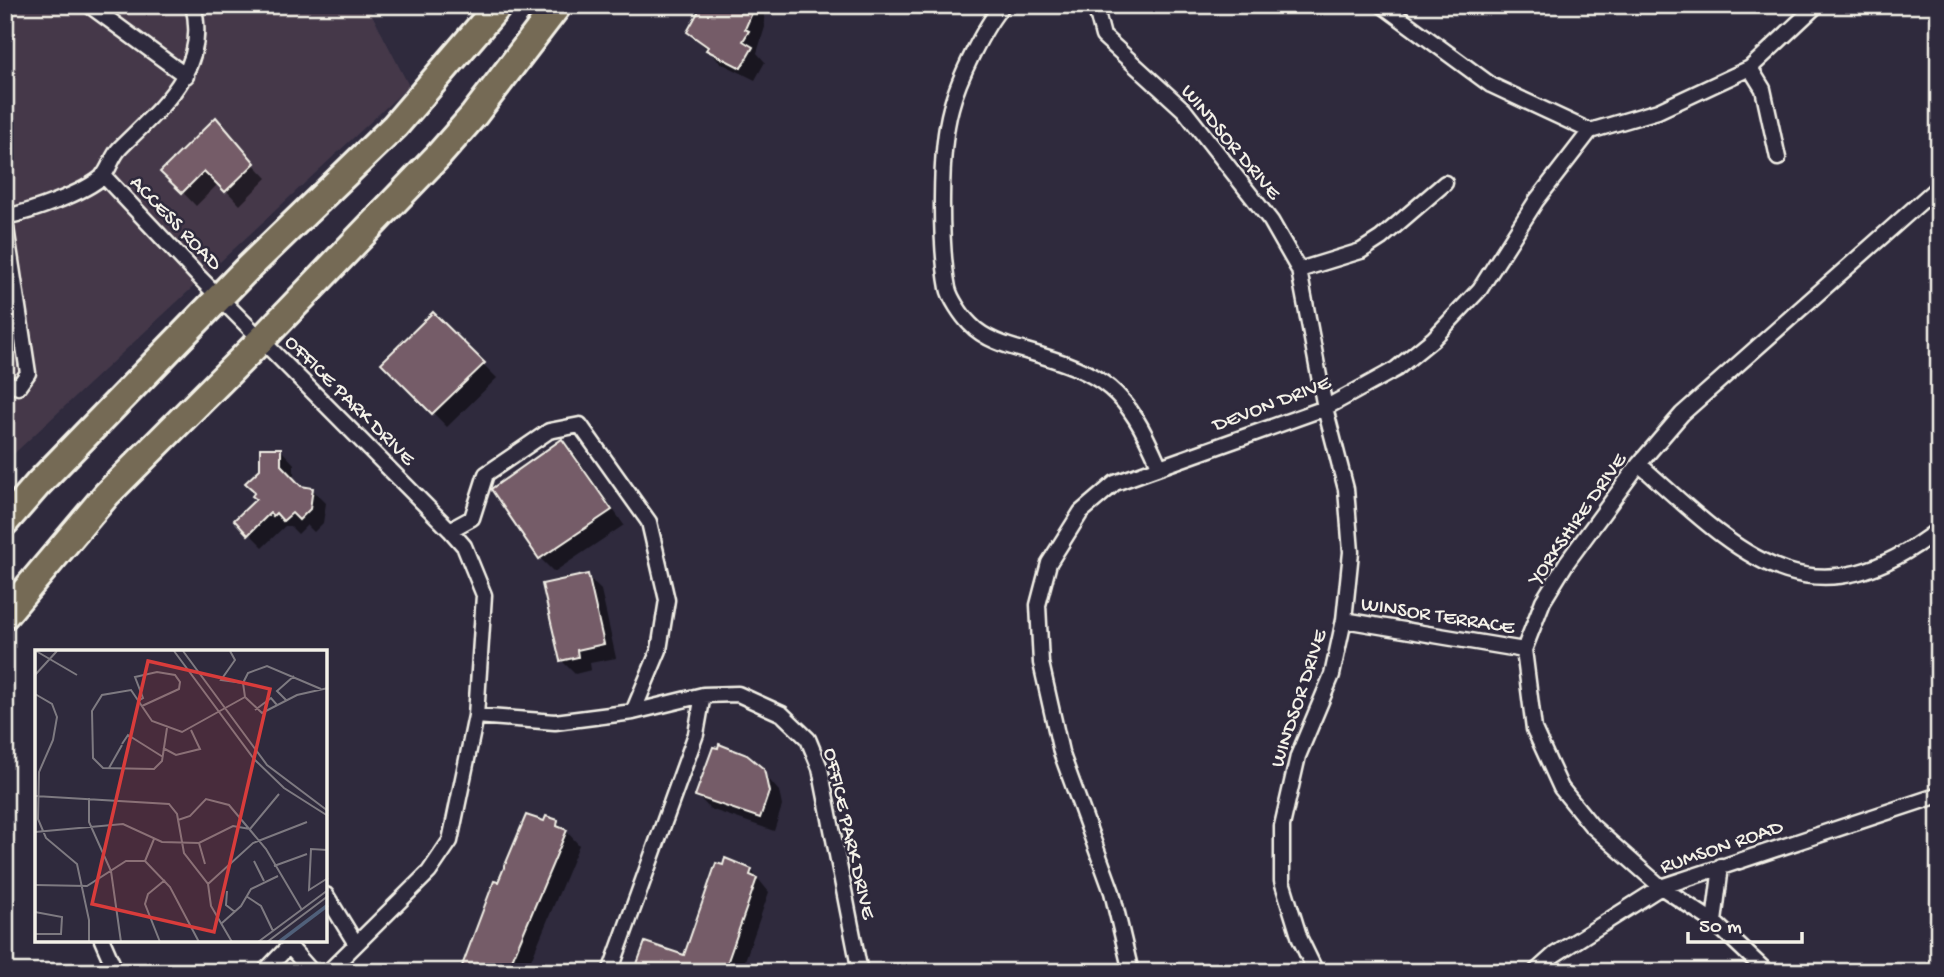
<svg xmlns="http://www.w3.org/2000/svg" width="1944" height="977" viewBox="0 0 1944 977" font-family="'Gochi Hand',sans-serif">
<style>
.built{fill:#44394a}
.shadow{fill:#0007}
.building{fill:#745c67;stroke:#f4f1e8;stroke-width:2}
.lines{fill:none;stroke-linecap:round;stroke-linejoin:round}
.street-casing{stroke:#f4f1e8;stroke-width:19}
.highway-casing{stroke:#f4f1e8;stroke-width:32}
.street{stroke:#2f2a3d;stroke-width:14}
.highway{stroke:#746b55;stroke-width:26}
.labels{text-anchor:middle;stroke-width:5;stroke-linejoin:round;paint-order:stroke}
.street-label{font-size:21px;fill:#f4f1e8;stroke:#2f2a3d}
.inset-river{fill:none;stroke:#50607a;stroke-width:3.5}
.inset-road{fill:none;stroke:#7e7a81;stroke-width:2}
.view{fill:#d93c3b;fill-opacity:0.15;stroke:#d93c3b;stroke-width:3.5}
.inset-edge{fill:none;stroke:#f4f1e8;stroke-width:3.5}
</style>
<rect width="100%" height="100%" fill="#2f2a3d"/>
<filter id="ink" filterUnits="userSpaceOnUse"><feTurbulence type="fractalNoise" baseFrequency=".0143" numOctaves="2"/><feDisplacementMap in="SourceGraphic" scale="14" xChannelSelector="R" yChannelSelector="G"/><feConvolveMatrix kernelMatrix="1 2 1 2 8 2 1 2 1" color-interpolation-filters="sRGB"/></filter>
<g filter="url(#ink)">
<path class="built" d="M5 5H367L409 86 5 462Z"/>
<path class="shadow" d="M704 5H763L765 27 757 53 765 62 755 80 721 63 689 32Z
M216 120 249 154 246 156 267 178 240 205 219 183 196 206 163 172Z
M433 314 497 378 447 427 384 363Z
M561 441 575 455 624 525 554 572 540 558 494 490Z
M281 450 294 464V481L300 488 312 489 326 503 323 523 314 532 307 525 298 534 290 526H285L263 547 236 520 258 499Z
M587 576 601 590 616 658 590 663 591 670 575 674 561 660Z
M751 759 779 791 782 806 774 831 710 809 697 795Z
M557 821 579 845 526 972H471L464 965 499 885 545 823Z
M751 870 769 892 741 972H636L685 958Z"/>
<path class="building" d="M702 5H752V13L745 29 749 31 743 41 753 47 741 68 706 50 708 47 687 32Z
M216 117 255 163 225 192 204 171 182 193 160 172Z
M433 312 485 363 432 414 381 363Z
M562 439 612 510 539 559 491 489Z
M260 448H281V465L301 486 313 488 310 509 299 520 292 513 283 521 276 513 273 516 270 513 248 535 234 520 256 499 252 496 255 492 245 483 260 469Z
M588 574 604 644 577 650 578 657 560 661 542 584Z
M719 744 747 755 764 769 769 792 760 818 695 796 713 747 718 748Z
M526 815 544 821 546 816 558 820 557 826 567 830 507 972H476L462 966 494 881 498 882Z
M725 858 752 869 750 875 757 878 724 972H634L645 942 684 955 716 863 723 865Z"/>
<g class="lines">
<g class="street-casing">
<path id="street" d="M89 5 186 76
M1003 5C984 26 958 80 951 108 939 151 940 245 948 288 950 298 962 316 970 324 984 339 1007 346 1026 351 1106 374 1126 389 1159 465
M1095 5 1103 36 1184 110 1271 221 1299 270 1325 408 1346 489 1351 552 1344 620 1332 675 1298 756 1282 826V881L1300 939 1316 972
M1382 5 1491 85 1590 131
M1750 68 1763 89 1778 158
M103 175 200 278 450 530 464 546 484 595 476 716 450 841 429 872 328 972
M5 217C30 212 85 193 103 176 110 168 112 156 120 148 160 108 210 70 193 5
M5 221 28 373 18 387 5 382
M1299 270 1361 251 1381 238 1445 183
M1639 464C1739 553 1809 630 1939 529
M450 530 472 518 486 474 549 431 580 425 649 522 667 600 659 650 633 712
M1344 620 1524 650
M476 716 555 722 633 712 703 695 738 694 782 714 808 739 820 768 860 972
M326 895 356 944
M1714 922 1721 866
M102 940 116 972
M264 972 289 946 312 972
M610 972 696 734 703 695
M1131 972 1112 892 1061 752 1041 663 1038 605 1049 563 1081 512 1115 483 1325 408 1396 369 1433 339 1480 289 1536 201 1590 131 1658 111 1750 68 1817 5
M1535 972 1554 955 1661 887 1939 795
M1767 972 1714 922 1661 887 1591 825 1561 788 1534 729 1524 650 1543 601 1567 562 1639 464 1682 414 1939 186"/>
</g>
<g class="highway-casing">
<path id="highway" d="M5 522 39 483 246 270 395 126 499 5
M5 615 107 494 262 339 438 156 474 115 558 5"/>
</g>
<use href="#street" class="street"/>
<use href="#highway" class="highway"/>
</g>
</g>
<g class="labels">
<g class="street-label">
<text transform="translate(1232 141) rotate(50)" y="7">WINDSOR DRIVE</text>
<text transform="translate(177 222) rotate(46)" y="7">ACCESS ROAD</text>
<text transform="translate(351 399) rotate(45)" y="7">OFFICE PARK DRIVE</text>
<text transform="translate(1271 402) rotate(-21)" y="7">DEVON DRIVE</text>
<text transform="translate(1576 518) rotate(-55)" y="7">YORKSHIRE DRIVE</text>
<text transform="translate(1438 614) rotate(9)" y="7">WINSOR TERRACE</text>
<text transform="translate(1297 698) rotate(-72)" y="7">WINDSOR DRIVE</text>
<text transform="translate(851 833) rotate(77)" y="7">OFFICE PARK DRIVE</text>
<text transform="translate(1721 845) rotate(-19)" y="7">RUMSON ROAD</text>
</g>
</g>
<g transform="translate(35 650)">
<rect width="292" height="292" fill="#2f2a3d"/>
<path class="inset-river" d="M244 292 293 255"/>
<path class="inset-road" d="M1 1 42 25M139 1 219 109 249 138 293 166M148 1 232 115 293 161M195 1 200 10 186 30 208 33M0 25 22 1M286 39 232 16 213 23 208 33 210 47 227 63 262 45 293 38M0 44 17 54 22 67 18 90 4 122 3 169 11 188 42 214 54 270V292M251 50 242 41 259 26M103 51 108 48 100 27 122 22 140 25 145 32 144 39 107 56M220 60 236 48 242 55M132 78 127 111 119 119 68 118 58 108 57 61 67 45 96 40 117 71 147 82 210 47M87 94 93 85 128 107M128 98 141 105 165 99 156 80M74 118 87 95M0 146 134 154 142 164 149 203 173 234 176 256 197 292M54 148V172L76 221 86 292M143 170 155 166 171 149 194 155 231 199 267 260M215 179 244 144M0 182 88 174 127 192 164 193 198 176 215 179M164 193 170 214M293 200 276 199 274 240 293 228M110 211 119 189M219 211 229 231M239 216 272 204M173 234 218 193 272 172M0 235 52 236 91 211H110L135 237 164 292M192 241 191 255 200 262M211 246 226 256 238 281M0 262 27 267 26 284H0M187 273 206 256 216 239 243 226M125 292 110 254 113 244 130 230M223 292 293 240M232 292 293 246"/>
<path class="view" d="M113 11 235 39 179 282 57 254Z"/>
<rect width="292" height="292" class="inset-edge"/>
</g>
<rect width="1944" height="977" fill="none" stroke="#2f2a3d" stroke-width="28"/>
<rect x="14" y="14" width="1916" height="949" fill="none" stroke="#f4f1e8" stroke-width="2.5" filter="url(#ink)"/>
<path d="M1688 932v10h114v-10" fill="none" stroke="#f4f1e8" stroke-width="3.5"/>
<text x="1699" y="932" font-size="21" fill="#f4f1e8" stroke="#2f2a3d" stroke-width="5" paint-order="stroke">50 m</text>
</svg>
